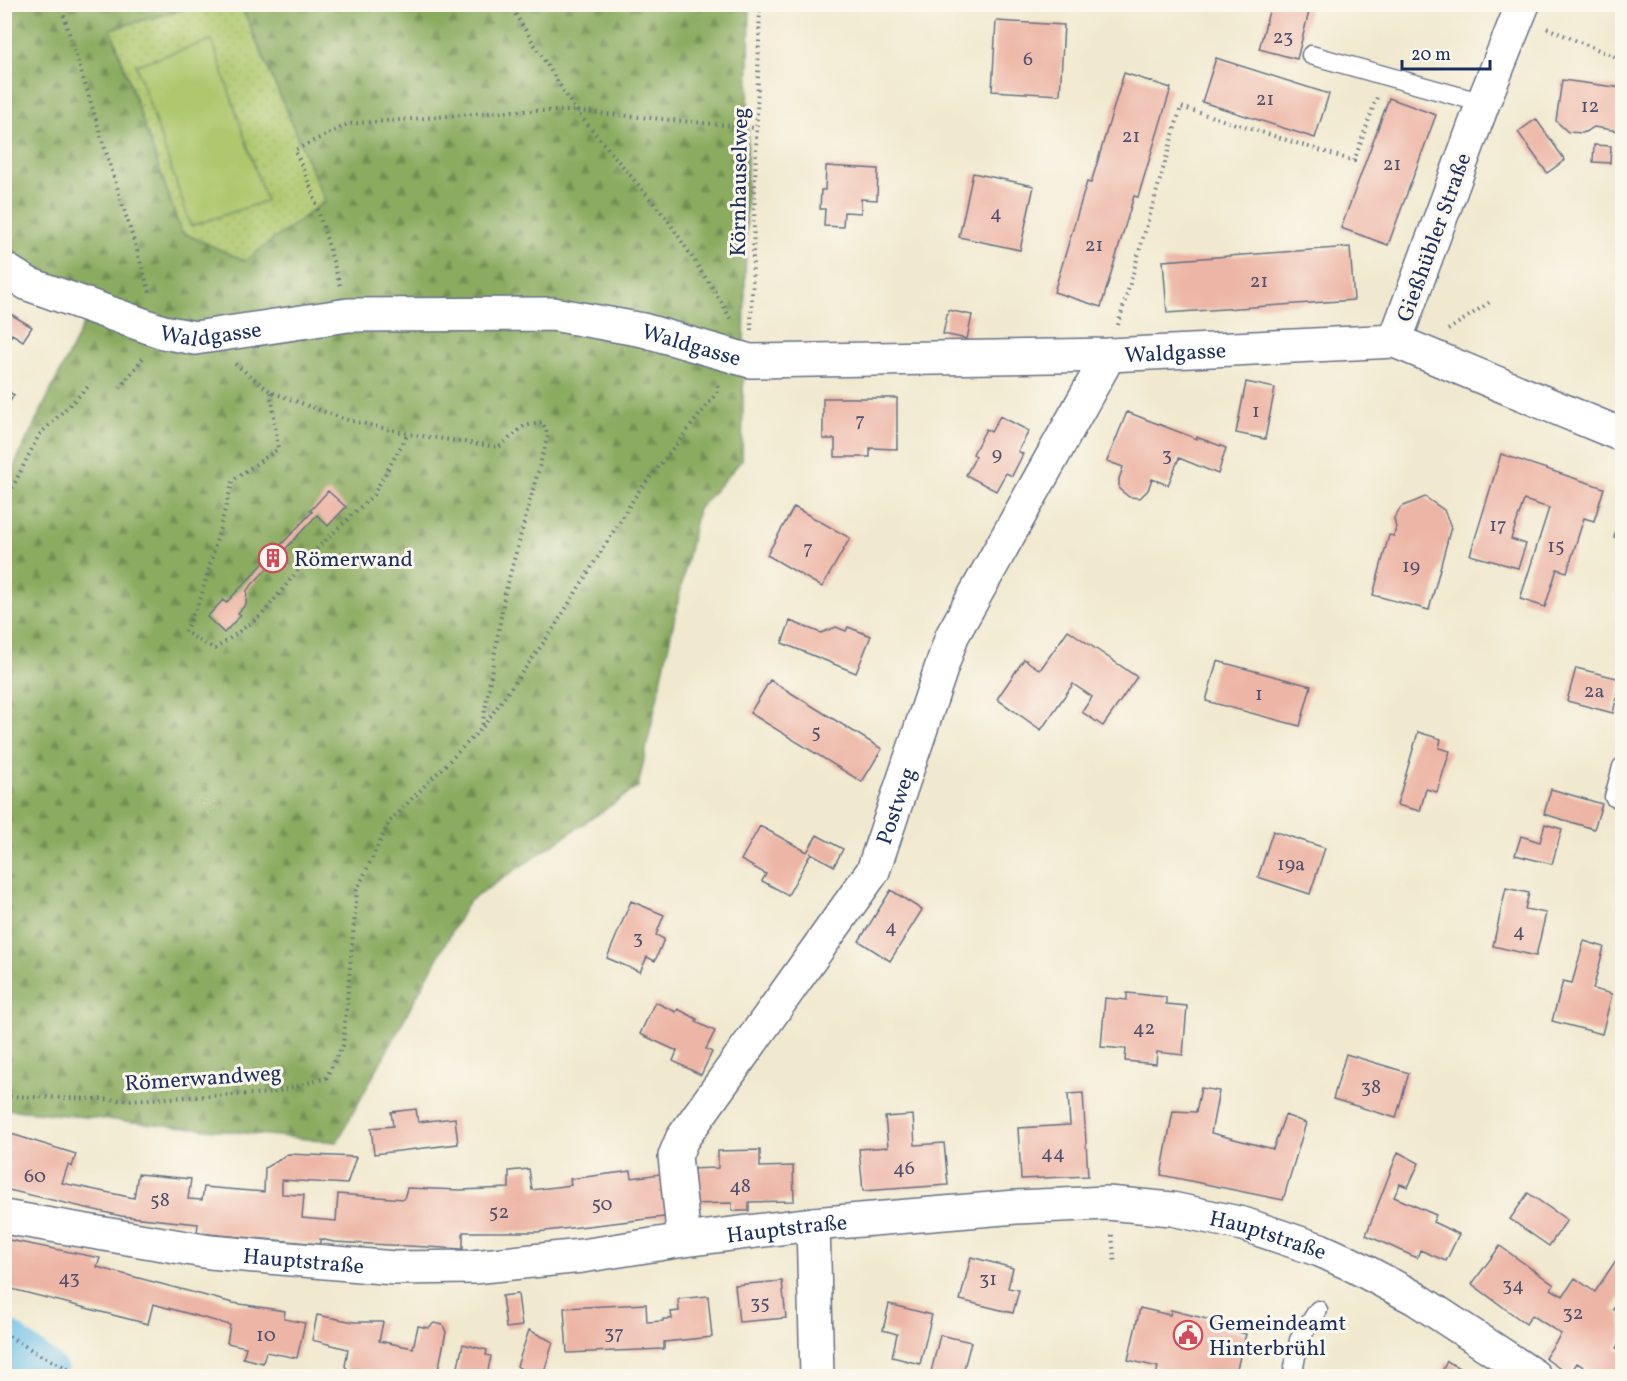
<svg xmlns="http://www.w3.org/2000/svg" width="1627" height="1381" viewBox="0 0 1627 1381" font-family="Vollkorn,serif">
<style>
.grass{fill:url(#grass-dots);stroke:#657c66;stroke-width:1.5}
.forest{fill:url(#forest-firs);stroke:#536e60;stroke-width:1.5}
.pitch{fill:#afc86e;stroke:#657c66;stroke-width:1.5}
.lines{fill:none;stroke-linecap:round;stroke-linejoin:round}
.river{stroke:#6dbfe9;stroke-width:52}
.building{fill:#edb5a5}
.lane-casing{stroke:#667086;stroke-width:21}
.street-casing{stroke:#667086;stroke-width:36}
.secondary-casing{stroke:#667086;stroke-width:36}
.path{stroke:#667086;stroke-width:4;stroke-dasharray:1.5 4.5;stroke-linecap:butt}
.lane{stroke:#fff;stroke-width:18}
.street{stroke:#fff;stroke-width:33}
.secondary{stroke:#fff;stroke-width:33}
.labels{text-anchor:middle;stroke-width:6;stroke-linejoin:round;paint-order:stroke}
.number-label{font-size:20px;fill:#505070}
.street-label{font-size:22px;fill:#1b2f5e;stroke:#fbf7ec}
.poi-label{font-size:22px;fill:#1b2f5e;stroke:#fbf7ec;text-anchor:start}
</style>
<defs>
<pattern id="grass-dots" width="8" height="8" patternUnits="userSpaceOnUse" patternTransform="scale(1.5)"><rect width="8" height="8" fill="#afc86e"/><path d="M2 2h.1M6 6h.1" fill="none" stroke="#96ac62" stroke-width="1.8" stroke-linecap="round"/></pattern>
<pattern id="forest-firs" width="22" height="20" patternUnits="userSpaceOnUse" patternTransform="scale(1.5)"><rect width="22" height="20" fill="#8bac61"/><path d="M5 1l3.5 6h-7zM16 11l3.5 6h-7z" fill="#718c53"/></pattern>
</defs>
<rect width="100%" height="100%" fill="#fbf7ec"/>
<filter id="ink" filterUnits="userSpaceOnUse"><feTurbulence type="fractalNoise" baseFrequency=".0167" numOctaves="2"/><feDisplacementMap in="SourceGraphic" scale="12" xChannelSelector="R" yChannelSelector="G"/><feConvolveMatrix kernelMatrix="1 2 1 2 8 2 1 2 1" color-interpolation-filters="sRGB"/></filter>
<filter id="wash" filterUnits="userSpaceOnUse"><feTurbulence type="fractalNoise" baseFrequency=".008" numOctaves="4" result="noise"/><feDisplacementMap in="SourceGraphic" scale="24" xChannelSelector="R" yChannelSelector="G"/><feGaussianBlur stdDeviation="1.35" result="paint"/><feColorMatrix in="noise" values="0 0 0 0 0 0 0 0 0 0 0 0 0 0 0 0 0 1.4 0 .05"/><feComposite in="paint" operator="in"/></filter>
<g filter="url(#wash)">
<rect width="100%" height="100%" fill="#f1e9cf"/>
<path class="grass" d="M200 5H241L325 201 245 261 181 232 111 29Z"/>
<path class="forest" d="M5 5H200L111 29 181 232 245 261 325 201 241 5H750L742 460 698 509 638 787 468 902 337 1142 5 1109 4 486 92 307 5 248Z"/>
<path class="pitch" d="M212 40 266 201 191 226 136 65Z"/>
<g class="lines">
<path class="river" d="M4 1346 43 1376"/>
</g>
<g id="blocks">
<path class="building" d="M1271 4H1311L1297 59 1259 49Z
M996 21 1064 25 1060 95 992 91Z
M1216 58 1329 94 1315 138 1202 102Z
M1124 73 1171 88 1138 197 1134 196 1101 307 1054 292 1087 182 1091 183Z
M1562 80 1622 88V146L1618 131 1594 127 1583 133 1568 132 1556 121Z
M1389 98 1436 115 1388 245 1341 228Z
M1536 119 1565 160 1547 173 1518 132Z
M1594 145 1611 146 1610 163 1593 162Z
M826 166 878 169 877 200 861 199V213L844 212 843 227 824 226 825 209H820L821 190H825Z
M973 173 1034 186 1020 250 959 237Z
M1350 247 1354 300 1167 313 1163 261Z
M4 310 32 327 23 341 12 334 4 347Z
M948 310 972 315 967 339 943 334Z
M1246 382 1275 388 1265 439 1236 433Z
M4 389 14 395 4 411Z
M823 398H897V449L870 448V457H835V439H823Z
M1127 412 1197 439V437L1226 448 1218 474 1179 458 1168 485 1152 479 1148 490 1140 498 1129 497 1119 489V479L1123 467 1107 461Z
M1000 416 1029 431 1018 451 1023 454 1012 476 1006 473 996 491 966 475 976 456 973 454 986 429 991 432Z
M1501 454 1604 488 1594 521 1584 518 1567 572 1557 569 1545 607 1520 599 1549 508 1524 500 1511 539 1526 544 1518 568 1470 555Z
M328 491 346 507 328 526 317 515 247 590 246 604 238 613 241 615 224 633 207 617 223 600 226 603 312 512 310 511Z
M1425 497 1444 510 1451 527 1429 610 1373 595 1389 535 1394 536 1396 528 1394 518 1401 507Z
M794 507 850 538 822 587 767 555Z
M1622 511V540L1614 537Z
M790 621 821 633 836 627 846 631 848 627 871 636 856 673 782 643Z
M1068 630 1137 677 1103 726 1082 712 1092 697 1073 684 1041 730 997 699 1024 659 1040 670Z
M1217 661 1311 686 1300 726 1206 701Z
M1576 668 1621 679 1613 713 1567 701Z
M770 680 882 749 862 782 750 713Z
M1418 732 1441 739 1439 748 1450 751 1437 792 1426 789 1420 811 1397 805Z
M1551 789 1602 804 1594 829 1544 814Z
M1545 824 1562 829 1552 864 1515 855 1521 836 1540 842Z
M760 826 807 852 817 835 843 849 834 866 811 853 788 895 762 881 766 874 741 860Z
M1273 831 1325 848 1310 894 1258 877Z
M1506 888 1529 893 1525 909 1546 913 1536 956 1493 946Z
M891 890 922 910 890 961 859 941Z
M631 901 664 915 656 935 664 939 655 961 647 957 640 972 607 958Z
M1584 941 1604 947 1593 989 1612 994 1602 1034 1552 1021 1563 981 1572 983Z
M1127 993 1166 997V1004L1187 1006 1183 1055 1157 1052 1156 1064 1125 1061 1126 1049 1101 1047 1105 998 1127 1000Z
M655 1002 676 1012 678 1009 697 1019 696 1022 715 1031 706 1049 712 1052 701 1075 673 1061 677 1051 640 1034Z
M1346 1054 1409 1073 1396 1118 1333 1099Z
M1201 1088 1219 1091 1211 1133 1273 1149 1285 1115 1306 1123 1283 1200 1161 1175 1173 1111 1196 1112Z
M1083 1093 1088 1176 1021 1179 1018 1128 1070 1125 1068 1094Z
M416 1109 418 1122 455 1118 458 1144 374 1154 371 1128 393 1126 391 1112Z
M913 1115 915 1145 944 1143 948 1185 863 1191 859 1149 888 1147 885 1117Z
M8 1133 76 1154 72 1167 68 1165 62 1183 134 1198 138 1174 191 1179 188 1199 202 1200 204 1187 264 1192 265 1168 288 1154 356 1157 347 1184 282 1180V1194L304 1195 302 1218 336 1221 338 1194 404 1199 407 1188 461 1190 509 1188V1171L529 1169 532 1190 571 1185 570 1179 631 1171 632 1178 667 1173 672 1216 537 1232H463V1249L334 1242 320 1239V1244L197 1233 198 1224 121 1216 4 1189V1165L10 1147 4 1145Z
M760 1150V1167L793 1166 794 1201 749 1202V1211H732V1203L687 1204 686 1169 718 1168V1151Z
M1398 1152 1419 1163 1408 1187 1400 1184 1394 1197 1436 1215 1433 1222 1459 1234 1446 1261 1420 1250 1417 1258 1366 1235Z
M1528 1193 1567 1220 1549 1246 1510 1219Z
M4 1239 100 1258 97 1267 233 1303 285 1311 284 1319 305 1323 297 1358 266 1352 263 1363 243 1358 246 1347 227 1343 230 1325 153 1304 148 1324 4 1287Z
M1500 1246 1554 1285 1551 1289 1563 1296 1575 1278 1595 1292 1622 1251V1295L1613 1309 1622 1316V1337L1616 1348 1622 1352V1376H1598L1577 1363 1569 1375 1545 1358 1561 1334 1532 1315 1526 1324 1472 1284Z
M971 1257 1013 1268 1008 1288 1019 1290 1013 1313 960 1300Z
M782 1281 786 1318 739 1322 735 1285Z
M518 1294 522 1326 506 1328 502 1296Z
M708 1296 712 1337 664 1342V1349L567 1353 564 1308 646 1304 647 1322 663 1321V1319H672L671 1312 679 1311 678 1299Z
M889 1304 932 1315 920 1364 892 1357 897 1334 883 1330Z
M1140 1308 1170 1315 1171 1310 1215 1321 1214 1326 1246 1334 1235 1376H1156L1158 1367 1128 1360Z
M317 1315 354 1322H383L379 1341 413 1348 418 1326 428 1328 434 1323 443 1325 446 1332 437 1376 424 1374 423 1376H395L363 1370 358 1375 351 1374 345 1366 348 1349 312 1340Z
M529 1330 553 1342 543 1376H531L517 1366Z
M940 1335 971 1342 962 1376H930Z
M463 1344 487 1350 486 1355 491 1356 487 1376H456Z
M1447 1361 1461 1369 1458 1376H1450L1442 1372Z"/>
</g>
</g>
<g filter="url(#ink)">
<use href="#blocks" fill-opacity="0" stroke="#667086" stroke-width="1.5"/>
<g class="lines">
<g class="lane-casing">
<path id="lane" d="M1311 55 1483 103
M1614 797 1622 767
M1295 1376 1293 1372 1299 1340 1318 1310"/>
</g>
<g class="street-casing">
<g id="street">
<path d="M1523 4 1483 103 1395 341 1622 435"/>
<path id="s1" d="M4 269 28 284 163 332 195 338 348 315 553 314 643 330 750 361 1109 355 1395 341"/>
<path d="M813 1224 817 1376"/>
<path id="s2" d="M684 1240 675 1156 682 1139 873 871 952 636 1109 355"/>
</g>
</g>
<g class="secondary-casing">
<g id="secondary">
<path id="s3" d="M4 1217 210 1252 394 1268 473 1267 582 1256 684 1240 813 1224 1016 1207 1107 1203 1172 1209 1243 1224 1320 1250 1351 1264 1415 1298 1534 1376"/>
</g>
</g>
<path class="path" d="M60 4 151 296
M509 4 576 111 667 219 722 303 732 322
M1547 28 1622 60
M340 285 313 193 295 150 348 124 513 111H576L756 128
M1118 325 1181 107 1354 161 1377 97
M751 330 760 4
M1448 330 1490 302
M235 364 271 392 344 419 408 434 499 447 524 426 542 422 548 435 505 593 482 727
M120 388 143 358
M271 392 278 449 233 480 201 597 185 632 215 649 262 615 310 555 373 495 408 434
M4 504 39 435 91 384
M4 1096 129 1100 272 1093 326 1078 343 1045 357 890 389 822 482 728 552 631 636 495 716 394 719 383
M1112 1235 1115 1265
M4 1333 40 1355 83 1376"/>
<use href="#lane" class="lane"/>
<use href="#street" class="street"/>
<use href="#secondary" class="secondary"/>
</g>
</g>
<defs>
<g id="building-ring" transform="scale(1.5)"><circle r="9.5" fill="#fbf7ec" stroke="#d1495b" stroke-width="1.5"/><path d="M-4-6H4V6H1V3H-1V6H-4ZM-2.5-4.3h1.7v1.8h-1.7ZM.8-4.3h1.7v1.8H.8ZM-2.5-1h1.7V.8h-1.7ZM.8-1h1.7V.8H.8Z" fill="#d1495b"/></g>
<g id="civic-ring" transform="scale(1.5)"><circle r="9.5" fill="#fbf7ec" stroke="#d1495b" stroke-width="1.5"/><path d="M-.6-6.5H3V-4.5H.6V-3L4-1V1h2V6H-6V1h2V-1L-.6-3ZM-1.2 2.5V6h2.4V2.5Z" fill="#d1495b"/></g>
</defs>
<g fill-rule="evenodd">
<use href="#building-ring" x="273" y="558"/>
<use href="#civic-ring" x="1188" y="1335"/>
</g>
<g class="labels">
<g class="number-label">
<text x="1283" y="43">23</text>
<text x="1028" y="65">6</text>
<text x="1265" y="105">21</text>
<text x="1590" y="112">12</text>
<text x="1131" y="142">21</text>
<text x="1392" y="170">21</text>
<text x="996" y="219">4</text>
<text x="1094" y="251">21</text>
<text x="1259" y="287">21</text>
<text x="1256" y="417">1</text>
<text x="860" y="426">7</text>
<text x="997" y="460">9</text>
<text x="1167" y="461">3</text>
<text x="1498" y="531">17</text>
<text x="1556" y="552">15</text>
<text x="808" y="554">7</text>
<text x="1411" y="572">19</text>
<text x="1594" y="697">2a</text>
<text x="1259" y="700">1</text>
<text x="816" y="738">5</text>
<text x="1291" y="870">19a</text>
<text x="891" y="933">4</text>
<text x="1519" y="937">4</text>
<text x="638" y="944">3</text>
<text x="1144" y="1034">42</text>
<text x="1371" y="1093">38</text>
<text x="1053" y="1159">44</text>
<text x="904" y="1174">46</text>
<text x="35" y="1182">60</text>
<text x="740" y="1192">48</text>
<text x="160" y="1206">58</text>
<text x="602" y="1210">50</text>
<text x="499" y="1218">52</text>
<text x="69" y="1284">43</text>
<text x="988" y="1285">31</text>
<text x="1513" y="1291">34</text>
<text x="760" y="1309">35</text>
<text x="1573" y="1319">32</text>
<text x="614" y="1339">37</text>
<text x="266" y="1341">10</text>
</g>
<g class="street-label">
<text transform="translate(738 182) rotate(-89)" y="8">Körnhauselweg</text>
<text transform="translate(1433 237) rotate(-70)" y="8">Gießhübler Straße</text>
<text dy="8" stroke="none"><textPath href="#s1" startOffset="220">Waldgasse</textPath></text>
<text dy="8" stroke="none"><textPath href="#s1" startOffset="706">Waldgasse</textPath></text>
<text dy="8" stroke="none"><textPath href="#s1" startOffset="1192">Waldgasse</textPath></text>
<text dy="8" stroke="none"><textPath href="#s2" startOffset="501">Postweg</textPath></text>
<text transform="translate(203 1077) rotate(-4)" y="8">Römerwandweg</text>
<text dy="8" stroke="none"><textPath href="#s3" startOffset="789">Hauptstraße</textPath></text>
<text dy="8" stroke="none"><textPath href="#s3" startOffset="1275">Hauptstraße</textPath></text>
<text dy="8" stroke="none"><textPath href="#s3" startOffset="303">Hauptstraße</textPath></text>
</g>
<g class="poi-label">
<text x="294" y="566">Römerwand</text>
<text x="1209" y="1330">Gemeindeamt<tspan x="1209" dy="25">Hinterbrühl</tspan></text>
</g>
</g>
<rect width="1627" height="1381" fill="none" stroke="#fbf7ec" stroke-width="24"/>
<path d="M1402 60v9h88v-9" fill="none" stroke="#1b2f5e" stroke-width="3"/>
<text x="1411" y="60" font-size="18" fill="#1b2f5e" stroke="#fbf7ec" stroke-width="4.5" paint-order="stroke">20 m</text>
</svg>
